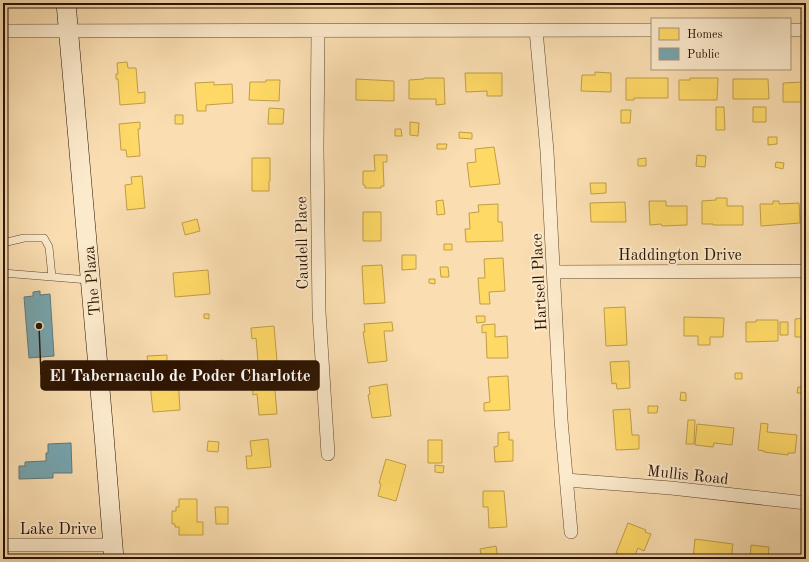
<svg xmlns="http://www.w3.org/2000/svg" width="809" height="562" viewBox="0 0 809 562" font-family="'Old Standard TT',serif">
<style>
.homes{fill:#ffd966;stroke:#c09e48}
.public{fill:#76a5af;stroke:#60797b}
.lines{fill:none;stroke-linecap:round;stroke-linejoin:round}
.lane-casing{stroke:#60462d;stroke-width:8}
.street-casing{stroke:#60462d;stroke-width:14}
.secondary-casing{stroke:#2c1301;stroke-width:20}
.lane{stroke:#fceacc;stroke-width:7}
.street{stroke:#fceacc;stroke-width:13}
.secondary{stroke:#fceacc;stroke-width:19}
.labels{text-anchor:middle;stroke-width:4;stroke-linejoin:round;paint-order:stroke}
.street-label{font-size:16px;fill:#2c1301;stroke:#fceacc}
.leader{fill:none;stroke:#2c1301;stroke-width:1.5}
.callout-dot{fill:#2c1301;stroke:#fceacc;stroke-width:1.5}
.callout{fill:#2c1301;stroke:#2c1301;stroke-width:1.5}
.callout-label{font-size:17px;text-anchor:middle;font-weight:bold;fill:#fff}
</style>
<rect width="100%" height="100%" fill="#fadeb1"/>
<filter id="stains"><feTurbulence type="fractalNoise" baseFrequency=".005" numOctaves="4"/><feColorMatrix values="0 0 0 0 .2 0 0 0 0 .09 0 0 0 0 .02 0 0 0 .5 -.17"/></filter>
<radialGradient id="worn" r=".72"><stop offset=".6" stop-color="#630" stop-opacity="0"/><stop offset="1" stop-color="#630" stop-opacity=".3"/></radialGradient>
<path class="homes" d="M127 62 128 68H136L138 93 145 92V103L120 105 118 79H116V74H118L117 63Z
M595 72 611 73V92L581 91 582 75H595Z
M465 73H502V96H487V91L466 92Z
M424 78H444L445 104 436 105V99H409V80L424 79Z
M626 78H668V98H634V100H626Z
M690 78H718L717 100H679V80H690Z
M356 79 394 81V101L356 100Z
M733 79H768L769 99H733Z
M802 79H806V102H783V83L802 82Z
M266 80H280L279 101 249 100 250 82H266Z
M214 82V85L232 84 233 103 206 105V111H197L195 83Z
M716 107H724L725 130H716Z
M753 107H766V122H753Z
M269 108 284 109 283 124H268Z
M621 110H631L630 123H621Z
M175 115H183V124H175Z
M140 122V129H138L140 156 127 157 126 150H121L119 124Z
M410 122 419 123 418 136 410 135Z
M395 129H401L402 136H395Z
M459 132 472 133V139L459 138Z
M768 137H777V144L768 145Z
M437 144H447L446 149H437Z
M494 147 500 184 470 187 467 163 476 162 475 149Z
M374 155H387V162H383L384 186H381V188H365V185H363V171H375Z
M697 155 706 156 705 167 696 166Z
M252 158H270V181H269V191H252Z
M646 158V166H638V159Z
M776 162 784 163 783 169 775 167Z
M142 176 145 208 127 210 125 185 132 184 131 177Z
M590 183H606V193L591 194Z
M716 198H727V206H743V225H713V224H702V201L716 200Z
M443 200 445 214 437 215 436 201Z
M649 201H666V206H687V225L662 226 661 224 650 225Z
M773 201H779V204L799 203 800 223 761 226 760 204H773Z
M625 202 626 222H591L590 203Z
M498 204V222H502L503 241 466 242 465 229H470L469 213 479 212 478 205Z
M363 212H381V241H363Z
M197 219 200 231 185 235 182 223Z
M444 244H452V250H444Z
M402 255H416V269L402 270Z
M503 258 505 291 489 292 490 304H480L478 278H485L484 259Z
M382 265 385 303 364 304 362 266Z
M440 267H448L449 277H441Z
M208 270 210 294 175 297 173 273Z
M429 279H435V284L429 283Z
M625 307 627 345 606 346 604 308Z
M204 314H209V319L204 318Z
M476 316H485V322L477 323Z
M684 317 724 318 723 337H710V345H698V336H684Z
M806 318V337H795V319Z
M756 320H778V341L746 342V322H756Z
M392 322 393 331H384L387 361 368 363 363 332H365L364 324Z
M780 322H788V335H780Z
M495 324V337L507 336 508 358H487L486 332 482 333V325Z
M274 326 277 361 258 362 256 338 252 339 251 328Z
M167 355V362H177L180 410 153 412 147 356Z
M223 360 224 368 216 369 215 361Z
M629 361 630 388 617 389 616 383 612 384 610 362Z
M735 373H742V379H735Z
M508 376 510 410 484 411V403L490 402 488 377Z
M274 378 277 414 259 415 257 394 253 395 252 380Z
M387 384 391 416 372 418 368 395 370 394 369 387Z
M798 387H804V393H797Z
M681 392 686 393V401L680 400Z
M648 406H658L657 413H648Z
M630 409 632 435H639V449L616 450 613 410Z
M688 420H695L694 444H686Z
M761 423 768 424 767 432 797 435 795 453H788V455L764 452V451L758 450Z
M697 424 734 428 732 445 714 443 713 447 695 445Z
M509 432V440H513V461L495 462 494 447 498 446V433Z
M268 439 271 467 247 469 246 456H252L250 441Z
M428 440H442V463H428Z
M208 441 219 442 218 452 207 451Z
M386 459 406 465 396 501 378 496 381 484 379 483Z
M435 465 444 466 443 473 435 472Z
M483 491H504L507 527 489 528 488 507H483Z
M179 499H197V522H203V535H179V527H175V524H172V511H176V507H179Z
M215 507H228V524H216Z
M628 523 646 530 645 532 651 534 644 551 638 548 633 559 616 553Z
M695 539 733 544 731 559H693Z
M751 545 769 547 768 557 782 559H750Z
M496 546 498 559H482L480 549Z"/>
<path class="public" d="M4 169 6 194 4 195 5 206H3Z
M40 291V295L50 294 54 356 29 358 24 297 33 296V292Z
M71 443 72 473H53V478L19 479V466H25V462L46 461V453H48V444Z"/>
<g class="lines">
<g class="lane-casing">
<path id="lane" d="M3 243 24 238H44L49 247 52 277
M3 273 89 280"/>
</g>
<g class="street-casing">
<path id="street" d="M536 30 547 151 561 420 571 532
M790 30H806
M3 31 652 30
M318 31 317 147 319 312 328 454
M555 272 806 271
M566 480 671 488 806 503
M3 545H112"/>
</g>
<g class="secondary-casing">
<path id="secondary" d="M66 3 104 435 114 559"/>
</g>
<use href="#lane" class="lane"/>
<use href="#street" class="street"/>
<use href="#secondary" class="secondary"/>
</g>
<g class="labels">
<g class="street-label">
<text transform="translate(301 243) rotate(-91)" y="6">Caudell Place</text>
<text x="680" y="260">Haddington Drive</text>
<text transform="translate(91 281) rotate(-95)" y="6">The Plaza</text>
<text transform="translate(538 282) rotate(-93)" y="6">Hartsell Place</text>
<text transform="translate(688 474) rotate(6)" y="6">Mullis Road</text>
<text x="58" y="534">Lake Drive</text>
</g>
</g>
<path class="leader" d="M39 326L41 375"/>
<circle class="callout-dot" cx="39" cy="326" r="4"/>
<rect class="callout" x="41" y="361" width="278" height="29" rx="4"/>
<g class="callout-label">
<text x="180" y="381">El Tabernaculo de Poder Charlotte</text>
</g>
<rect width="809" height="562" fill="none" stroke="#fadeb1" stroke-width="16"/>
<rect x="4" y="4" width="801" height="554" fill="none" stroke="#2c1301" stroke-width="2"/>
<rect x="8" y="8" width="793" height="546" fill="none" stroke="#2c1301"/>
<rect x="651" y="18" width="140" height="52" fill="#fceacc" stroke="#a9947b"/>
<rect x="659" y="28" width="20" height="12" fill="#ffd966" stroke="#a9947b"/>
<text x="687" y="38" font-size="12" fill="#2c1301">Homes</text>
<rect x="659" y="48" width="20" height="12" fill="#76a5af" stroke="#a9947b"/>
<text x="687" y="58" font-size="12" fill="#2c1301">Public</text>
<rect width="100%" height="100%" filter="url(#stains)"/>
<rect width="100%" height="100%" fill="url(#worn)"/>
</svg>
